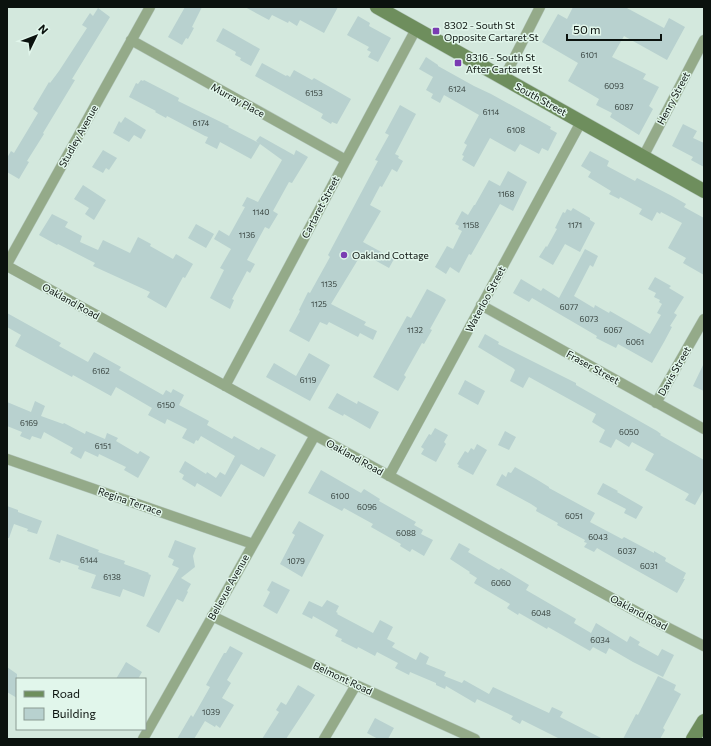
<svg xmlns="http://www.w3.org/2000/svg" width="711" height="746" viewBox="0 0 711 746" font-family="Commissioner,sans-serif">
<style>
.building{fill:#b8d1cf}
.lines{fill:none;stroke-linecap:round;stroke-linejoin:round}
.minor-casing{stroke:#b3c6bc;stroke-width:11}
.secondary-casing{stroke:#b3c6bc;stroke-width:15}
.minor{stroke:#94aa89;stroke-width:10}
.secondary{stroke:#6e8e5d;stroke-width:14}
.poi-dot{fill:#7a3cb2;stroke:#e1f6eb;stroke-width:1.5}
.labels{text-anchor:middle;stroke-width:3;stroke-linejoin:round;paint-order:stroke}
.number-label{font-size:8px;fill:#36423e}
.poi-label{font-size:10px;fill:#0b120e;stroke:#e1f6eb;text-anchor:start}
.street-label{font-size:10px;fill:#0b120e;stroke:#e1f6eb}
</style>
<rect width="100%" height="100%" fill="#d3e8dd"/>
<path class="building" d="M185 7H202L192 27 194 28 188 39 186 38 182 45 168 37Z
M245 7H338L324 33 300 20 297 26 289 21 288 23 272 15 269 20Z
M573 7H625L664 28 669 18 685 27 667 60 624 36 612 57 646 74 643 79 659 87 649 106 653 109 639 135 610 117 612 113 596 105 599 99 568 81 578 63 542 42 558 14 567 19Z
M98 8 110 17 72 79 75 80 43 133 44 134 27 161 29 162 19 179 7 172V158L11 151 14 153 38 113 33 109 49 82 50 83 59 71 87 28 82 25 90 13 93 16Z
M358 16 370 23 369 26 391 38 378 62 368 57 371 52 367 50 369 47 347 35Z
M223 28 260 49 251 66 240 60 241 58 235 55 236 52 216 41Z
M426 57 438 65V66L474 86 491 94 551 127 550 129 557 133 548 151 542 148 539 154 520 144 515 152 490 138 474 167 462 160 464 156 462 155 467 145 464 143 479 115 444 95 440 103 431 98 433 94 426 90 433 77 419 69Z
M262 63 286 76 287 75 290 77 294 70 312 80 314 78 351 99 337 124 332 122 331 124 321 118 323 114 255 76Z
M141 80 143 81 144 80 179 98 178 101 229 126 228 127 259 143 256 141 260 136 294 155 296 150 308 157 292 183 289 182 273 211 278 214 269 229 265 227 247 260 255 264 250 273 247 271 232 299 234 300 230 309 210 298 224 270 220 268 231 249 214 239 219 230 229 236 245 207 242 206 247 197 258 202 282 160 260 144 251 159 220 142 217 149 205 143 208 137 205 136 167 116 166 118 155 112 156 111 129 97 136 83 138 84Z
M400 105 416 114 395 154 399 156 398 158 403 161 397 172 392 169 382 187 380 186 370 205 381 211 363 242 394 259 389 268 362 253 331 304 366 322 364 325 377 331 373 340 360 333 358 337 329 322 327 325 320 322 309 342 289 331 300 311 299 310 308 292 310 293 330 257 328 255 378 161 375 160 389 135 385 133Z
M125 117 146 130 141 139 134 135 129 142 113 133 119 121 121 123Z
M683 124 697 131 693 138 704 143V167L691 160 693 157 672 146Z
M103 150 117 158 109 170 106 168 103 173 92 167Z
M590 151 609 161 607 166 635 181 637 178 672 196 686 204 684 207 704 218V275L683 263 686 258 668 248 682 223 661 212 660 214 657 212 652 221 639 214 642 209 620 197 619 199 609 194 611 191 588 177 591 172 581 166Z
M508 171 527 182 513 211 500 204 471 255 469 254 459 273 450 267 446 274 435 267 447 246 453 249 462 231 458 229 459 226 455 224 462 211 468 215 474 205H475L489 180 500 186Z
M83 185 106 200 94 220 85 214 89 208 74 199Z
M573 208 590 218V220L595 223 580 252 565 244 553 265 539 257 546 246 547 247 557 229 555 228 563 212 565 213 567 209 571 211Z
M52 214 68 222 65 227 82 236 80 242 98 250 103 240 130 253 138 237 151 244 150 246 173 259 176 254 193 264 185 278 183 277 166 308 147 297 150 292 93 266 95 263 58 244 57 245 39 235Z
M196 224 214 234 206 248 188 238Z
M585 249 598 256 593 267 590 265 574 296 594 308 595 305 609 313 610 311 650 334 661 315 657 313 662 304 659 302 660 300 654 297 656 293 648 289 655 277 671 286 669 288 684 297 674 313 677 315 670 326 672 327 664 342 652 363 618 344 616 348 596 338 597 336 532 298 529 302 513 293 521 279 541 291 543 288 559 298Z
M427 289 444 298 446 300 430 329 432 330 424 344 422 343 404 375 406 377 398 391 373 377 407 316 411 318Z
M7 313 61 343 59 346 88 362 94 352 121 367 119 370 163 395 166 390 171 393 173 389 184 395 179 405 209 421 207 425 232 439 234 436 259 450 261 447 276 455 264 477 241 464 221 497 197 483 195 487 182 479 184 475 179 472 185 461 206 474 207 472 216 478 220 472 225 475 235 456 201 436 198 441 196 440 194 444 182 438 187 429 167 419 165 424 148 415 152 408 116 387 111 396 73 375 72 377 15 346 21 335 7 327Z
M485 334 499 342 498 344 576 383V385L657 431 661 434 660 435 704 460V489L695 505 685 500 689 494 645 470 654 454 632 442 629 447 616 439 611 448 599 442 605 430 592 422 596 414 529 377 523 388 510 381 515 370 513 368 478 347Z
M309 353 330 365 310 401 266 377 274 363 296 376Z
M704 363V391L693 386Z
M465 380 485 391 478 405 458 394Z
M337 393 357 404 358 401 379 412 370 429 344 414 343 416 328 408Z
M35 401 45 406 41 416 63 424 64 423 85 434 86 431 105 439 107 433 118 438 116 441 138 454 140 451 150 457 138 478 124 470 126 467 99 454 98 457 85 451 81 459 70 453 73 448 44 432 41 439 32 436 30 440 20 436 22 432 7 426V402L31 412Z
M435 428 448 435 444 442 446 444 436 462 421 454 424 449 421 447 429 434 431 435Z
M505 431 516 437 509 450 498 445Z
M477 444 487 450 473 475 458 467 459 465 457 464 465 451 468 453 471 448 474 450Z
M515 467 536 479 549 487V488L595 513 590 522 622 539 624 537 654 553V551L666 558 665 561 686 573 683 579H685L677 593 602 551 597 548 594 552 584 547 587 543 584 542 585 540 557 525 558 523 536 511 537 508 531 504 496 485 502 474 506 477 508 472 511 473Z
M321 470 361 493 364 489 380 499 379 501 416 522 414 525 423 530 421 534 433 540 424 556 412 549 410 552 400 546 401 544 371 527 373 524 344 508 342 511 308 493Z
M603 483 618 491 617 492 643 507 636 519 624 513 626 509 597 494Z
M7 506 18 510V512L42 521 37 534 27 531 28 529 14 524 9 538H7Z
M299 521 324 535 302 577 280 564 295 535 292 533Z
M57 534 99 550 98 552 125 561 124 564 149 573 148 574 151 575 144 597 123 589 120 597 91 588 96 575 78 569 79 566 61 560 60 563 49 559Z
M175 540 196 548 193 556 195 567 181 578 191 584 187 591 188 592 183 602 177 599 159 633 146 626 179 568 172 565 174 560 168 557Z
M459 543 470 549 468 552 499 570 501 568 529 585 526 590 576 619 574 623 591 633 596 623 627 642 630 636 640 642 638 645 658 656 662 649 674 655 663 677 633 662 609 648 606 654 593 647 590 651 548 627 547 629 519 613 518 615 507 608 510 604 474 583 477 578 469 573 470 572 450 559Z
M272 581 290 590 277 614 263 606 270 592 267 590Z
M327 600 339 606 336 612 338 613 337 614 373 633 380 620 393 627 387 639 395 643 392 647 416 660 420 652 429 657 426 664 446 672 444 676 462 683 464 680 489 694 493 687 549 713 552 707 563 712 560 717 603 739H560L522 720 520 724 511 719 513 716 477 699 475 703 446 686 445 689 436 685V683L410 672 409 675 395 668 398 663 377 652 375 656 358 647 357 649 341 641 342 639 335 636 338 630 313 616 312 619 302 614 309 601 322 607Z
M230 646 243 653 227 680 231 683 222 698 234 705 220 728 216 725 215 727 205 721 194 739H177L191 715 193 717 210 687 206 685 224 653H226Z
M126 662 142 672 138 679H116Z
M7 667 17 674V698L7 692Z
M658 676 676 685 674 690 681 694 663 728 665 730 660 739H623L636 714 638 715Z
M298 685 315 695 286 739H262L279 712 276 710 281 702 286 705Z
M375 718 394 728 388 739H378L367 733Z"/>
<g class="lines">
<g class="minor-casing">
<path id="minor" d="M131 40 346 160
M504 78 540 7
M643 157 704 40
M7 264 150 7
M7 266 639 613 704 646
M481 305 704 429
M225 386 416 29
M656 403 704 319
M7 459 253 544
M389 476 581 122
M212 616 356 685 475 739
M143 739 315 435
M324 739 356 685"/>
</g>
<g class="secondary-casing">
<path id="secondary" d="M377 7 704 191
M693 739 704 721"/>
</g>
<use href="#minor" class="minor"/>
<use href="#secondary" class="secondary"/>
</g>
<g class="poi-dot">
<rect x="432" y="27" width="8" height="8" rx="2"/>
<rect x="454" y="59" width="8" height="8" rx="2"/>
<circle cx="344" cy="255" r="4"/>
</g>
<g class="labels">
<g class="number-label">
<text x="589" y="58">6101</text>
<text x="614" y="89">6093</text>
<text x="457" y="92">6124</text>
<text x="314" y="96">6153</text>
<text x="624" y="110">6087</text>
<text x="491" y="115">6114</text>
<text x="201" y="126">6174</text>
<text x="516" y="133">6108</text>
<text x="506" y="197">1168</text>
<text x="261" y="215">1140</text>
<text x="471" y="228">1158</text>
<text x="575" y="228">1171</text>
<text x="247" y="238">1136</text>
<text x="329" y="287">1135</text>
<text x="319" y="307">1125</text>
<text x="569" y="310">6077</text>
<text x="589" y="322">6073</text>
<text x="415" y="333">1132</text>
<text x="613" y="333">6067</text>
<text x="635" y="345">6061</text>
<text x="101" y="374">6162</text>
<text x="308" y="383">6119</text>
<text x="166" y="408">6150</text>
<text x="29" y="426">6169</text>
<text x="629" y="435">6050</text>
<text x="103" y="449">6151</text>
<text x="340" y="499">6100</text>
<text x="367" y="510">6096</text>
<text x="574" y="519">6051</text>
<text x="406" y="536">6088</text>
<text x="598" y="540">6043</text>
<text x="627" y="554">6037</text>
<text x="89" y="563">6144</text>
<text x="296" y="564">1079</text>
<text x="649" y="569">6031</text>
<text x="112" y="580">6138</text>
<text x="501" y="586">6060</text>
<text x="541" y="616">6048</text>
<text x="600" y="643">6034</text>
<text x="211" y="715">1039</text>
</g>
<g class="poi-label">
<text x="444" y="29">8302 - South St<tspan x="444" dy="12">Opposite Cartaret St</tspan></text>
<text x="466" y="61">8316 - South St<tspan x="466" dy="12">After Cartaret St</tspan></text>
<text x="352" y="259">Oakland Cottage</text>
</g>
<g class="street-label">
<text transform="translate(673 98) rotate(-62)" y="4">Henry Street</text>
<text transform="translate(541 99) rotate(29)" y="4">South Street</text>
<text transform="translate(238 100) rotate(29)" y="4">Murray Place</text>
<text transform="translate(78 136) rotate(-61)" y="4">Studley Avenue</text>
<text transform="translate(320 207) rotate(-62)" y="4">Cartaret Street</text>
<text transform="translate(485 299) rotate(-62)" y="4">Waterloo Street</text>
<text transform="translate(71 301) rotate(29)" y="4">Oakland Road</text>
<text transform="translate(593 367) rotate(29)" y="4">Fraser Street</text>
<text transform="translate(674 371) rotate(-60)" y="4">Davis Street</text>
<text transform="translate(355 457) rotate(29)" y="4">Oakland Road</text>
<text transform="translate(130 501) rotate(19)" y="4">Regina Terrace</text>
<text transform="translate(228 587) rotate(-61)" y="4">Bellevue Avenue</text>
<text transform="translate(639 612) rotate(28)" y="4">Oakland Road</text>
<text transform="translate(343 678) rotate(25)" y="4">Belmont Road</text>
</g>
</g>
<rect width="711" height="746" fill="none" stroke="#0b120e" stroke-width="16"/>
<rect x="16" y="678" width="130" height="52" fill="#e1f6eb" stroke="#8b9b93"/>
<rect x="24" y="691" width="20" height="6" fill="#6e8e5d" stroke="#8b9b93"/>
<text x="52" y="698" font-size="12" fill="#0b120e">Road</text>
<rect x="24" y="708" width="20" height="12" fill="#b8d1cf" stroke="#8b9b93"/>
<text x="52" y="718" font-size="12" fill="#0b120e">Building</text>
<g transform="translate(36 36) rotate(47)" stroke="#e1f6eb" stroke-width="3" paint-order="stroke">
<path d="M0-3L7 15L0 10L-7 15Z" fill="#0b120e"/>
<text y="-6" font-size="11" font-weight="bold" text-anchor="middle" fill="#0b120e">N</text>
</g>
<path d="M567 34v6h94v-6" fill="none" stroke="#0b120e" stroke-width="2"/>
<text x="573" y="34" font-size="12" fill="#0b120e" stroke="#e1f6eb" stroke-width="3" paint-order="stroke">50 m</text>
</svg>
